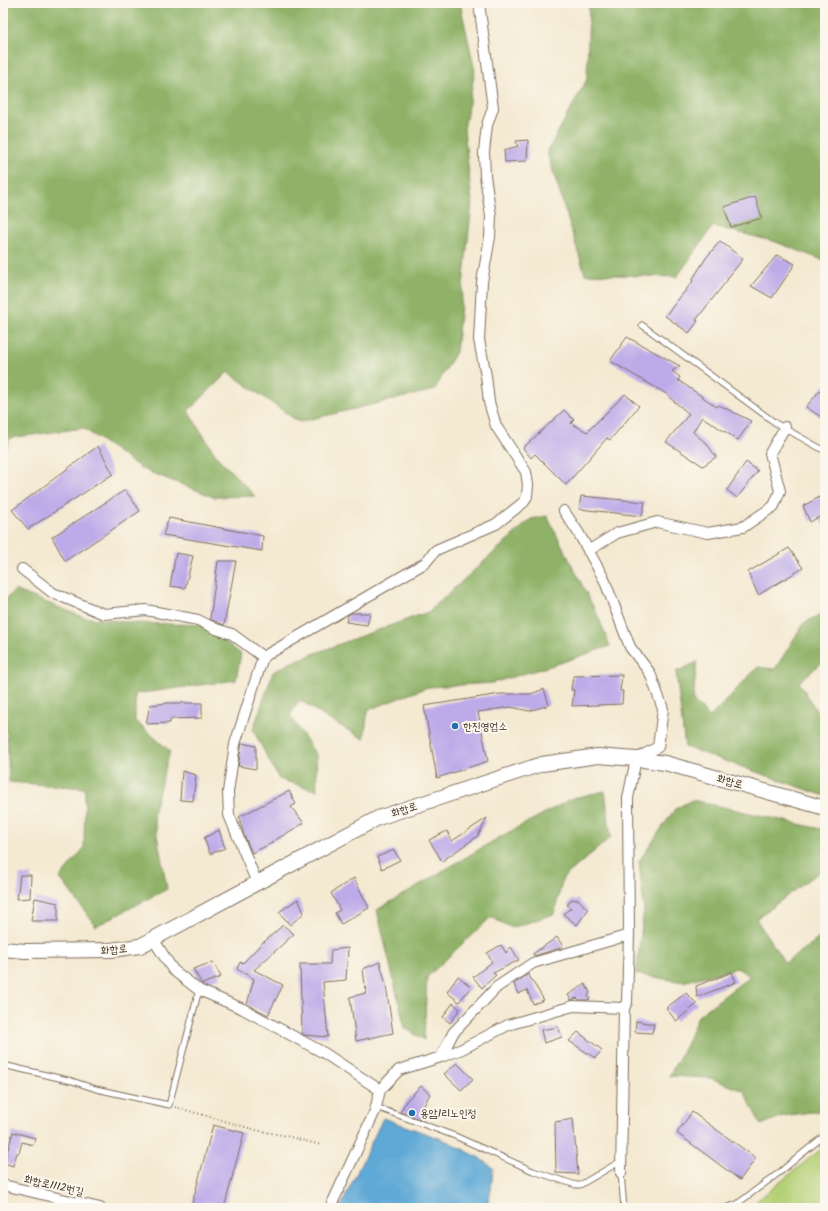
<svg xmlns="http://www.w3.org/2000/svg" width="828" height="1211" viewBox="0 0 828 1211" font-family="Kalam,'Poor Story',sans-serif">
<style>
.green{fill:#b4d076;stroke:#787d4a}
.forest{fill:#8fb267;stroke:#656e42}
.water{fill:#5fa9d6;stroke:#4d6a7a}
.building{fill:#bdabe9}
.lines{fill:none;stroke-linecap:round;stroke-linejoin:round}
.lane-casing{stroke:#7c6d5d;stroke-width:7}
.street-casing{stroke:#7c6d5d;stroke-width:12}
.secondary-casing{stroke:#7c6d5d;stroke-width:16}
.path{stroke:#7c6d5d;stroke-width:2;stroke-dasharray:1 3;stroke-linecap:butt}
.lane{stroke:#fff;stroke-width:5}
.street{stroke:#fff;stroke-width:10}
.secondary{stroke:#fff;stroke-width:14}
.poi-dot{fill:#1f6fb2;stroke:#fbf7ec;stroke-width:1.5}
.labels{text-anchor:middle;stroke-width:4;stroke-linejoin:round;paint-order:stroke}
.poi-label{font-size:11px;fill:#3b2a1e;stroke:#fbf7ec;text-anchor:start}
.street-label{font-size:11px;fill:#3b2a1e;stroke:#fbf7ec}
</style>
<rect width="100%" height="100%" fill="#fbf7ec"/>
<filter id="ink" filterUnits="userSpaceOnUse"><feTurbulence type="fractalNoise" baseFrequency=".025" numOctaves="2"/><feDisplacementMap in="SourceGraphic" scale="8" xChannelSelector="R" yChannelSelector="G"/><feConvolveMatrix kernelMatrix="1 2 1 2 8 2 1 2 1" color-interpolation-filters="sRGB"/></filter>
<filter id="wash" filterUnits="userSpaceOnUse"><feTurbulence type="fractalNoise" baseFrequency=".012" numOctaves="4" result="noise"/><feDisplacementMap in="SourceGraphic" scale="16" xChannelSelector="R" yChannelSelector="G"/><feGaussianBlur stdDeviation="0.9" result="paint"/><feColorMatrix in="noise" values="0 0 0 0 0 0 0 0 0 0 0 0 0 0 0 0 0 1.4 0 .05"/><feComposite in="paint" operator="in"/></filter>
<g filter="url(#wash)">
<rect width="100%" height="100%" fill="#f4e9d1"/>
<path class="green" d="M825 1146V1208H748Z"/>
<path class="forest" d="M3 3H460L475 71 464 129 472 202 456 352 434 390 299 422 228 372 188 411 217 457 255 496 214 497 142 469 83 428 10 438 3 455Z
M589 3H825V261L776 242 713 226 677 277 585 274 547 152 587 79Z
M547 516 598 616 610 646 557 664 492 683 428 687 368 710 364 739 328 719 300 700 290 715 316 755 317 791 279 779 253 730 273 672 292 662 364 635 428 612 531 519Z
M15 590 83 617 136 623 203 625 241 654 236 680 135 694V721L170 751 153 813 167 889 96 926 60 878 84 848 85 788 9 782 7 734 3 727V602Z
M825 612V660L799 682 825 725V796L685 747 676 672 697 662 693 700 710 717 758 667 775 669 804 623Z
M605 791 611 837 563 878 554 914 512 928 491 917 427 977 424 1040 405 1028 377 910 500 837 573 798Z
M692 800 825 830V870H822L756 919 785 963 825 934V1110L783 1116 761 1125 744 1091 710 1078 669 1076 685 1047 698 1016 750 976 737 968 683 982 636 974 644 909 639 861 675 809Z"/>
<path class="water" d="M383 1118 447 1141 478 1157 493 1168 491 1191 486 1208H340Z"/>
<g id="blocks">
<path class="building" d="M528 140 527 161 505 162 504 150 518 146 516 141Z
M755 197 762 218 731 227 724 207Z
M720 241 743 259 727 279H728L696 320 698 321 689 333 665 316 693 281 692 280 706 258Z
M777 255 795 264 772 298 751 286Z
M627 337 680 366 672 371 680 377 678 380 717 407 719 405 751 421 738 440 702 417 693 432 707 444 716 457 703 466 666 442 689 414 669 397 670 396 610 361Z
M825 384V411L821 417 806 407Z
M625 394 639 406 610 440 607 438 566 485 535 454 531 458 523 448 564 410 574 420 571 423 587 432Z
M98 446 113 474 28 529 12 510Z
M746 462 758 471 737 498 727 490Z
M125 490 140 511 65 561 52 537Z
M825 494V530L819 517 810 522 803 506Z
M581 496 645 502 642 516 579 509Z
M169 518 263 536 262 551 163 535Z
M789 548 803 568 758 595 748 572Z
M176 553 193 556 185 588 170 586Z
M218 561H236L224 625 210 619Z
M352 613H370L367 625 346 622 348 615Z
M622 675 620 691H623L622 704 572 706 574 690H571L573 676Z
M544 689 549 705 529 711 511 707 478 712 488 761 437 778 424 706 500 694H531Z
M168 703H202V718L170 719V723L146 724 150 705Z
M242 743 256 746V769L238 766Z
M182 771 196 775 193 801 180 800Z
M289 791 296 804 291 807 304 823 272 842V843L252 853 244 835 239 817Z
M487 818 478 836 442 861 429 840 447 831 452 841Z
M219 830 225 848 210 854 204 838Z
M394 850 400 860 382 869 377 857Z
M20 875H31L30 898 17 899Z
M354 878 369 908 341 924 335 913 340 910 331 893Z
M35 898 58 903V921H31Z
M298 899 304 913 290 925 279 912Z
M572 899 576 900 578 899 588 910 577 925 563 914 571 908 567 905Z
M283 925 294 934 254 970 283 985 268 1015 247 1004 254 979 237 969 240 962 243 963 263 942H264Z
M557 937 563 947 534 956 533 954Z
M501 945 506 953 511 947 519 960 493 973 496 975 482 988 473 977 492 962 487 953Z
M348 948 346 980 323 982 328 1037 304 1035 302 1033 300 964H330L331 950Z
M213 962 221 977 202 984 193 969Z
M380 962 386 985 393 1033 356 1041 350 997 366 993 363 969Z
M732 972 736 982 697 997 696 986Z
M528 974 544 1000 533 1004 527 990 518 994 514 984Z
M458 976 471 987 459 1002 447 992Z
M585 984 590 992 588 996 590 999 588 1000H579L577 998 571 1000 568 995Z
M686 993 697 1004 676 1021 666 1008Z
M453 1003 460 1009 450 1023 443 1017Z
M636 1021 654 1024 652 1033 635 1032Z
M558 1027 562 1037 544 1043 541 1030Z
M578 1032 602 1050 595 1058 569 1041Z
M457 1063 473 1079 461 1090 444 1074Z
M421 1086 430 1094 421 1111 425 1114 423 1120 400 1112 407 1100Z
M692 1112 756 1158 740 1180 677 1133Z
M573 1119 578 1174 556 1173 555 1122Z
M213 1125 244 1133 224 1208H191Z
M13 1132 35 1138 33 1145 22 1142 19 1153H17L13 1166 4 1163Z"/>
</g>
</g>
<g filter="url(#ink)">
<use href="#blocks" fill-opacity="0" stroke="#7c6d5d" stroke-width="1"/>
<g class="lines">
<g class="lane-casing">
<path id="lane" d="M642 325 777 424 825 451
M3 1065 72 1081 96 1089 169 1105 199 990
M376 1107 455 1136 533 1171 576 1185H580L621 1161
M621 1173 624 1208
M725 1208 737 1204 780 1172 825 1135"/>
</g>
<g class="street-casing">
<path id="street" d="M564 511 578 532 604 579 630 647 650 673 663 709 658 747 636 759 628 798 629 935 627 1002 624 1008 621 1173
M588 551 617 533 657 522 708 533 743 527 774 506 780 491 770 453 785 427
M22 569 53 593 104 614 146 610 198 620 216 629 232 634 263 657
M257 883 229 815 228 792 235 744 263 657 425 563 436 550 496 524 524 502 527 496 528 485 526 472 496 426 489 402 486 376 479 340 482 282 490 237 491 216 485 176 484 152 487 125 493 108 479 3
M153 939 173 970 199 990 243 1009 324 1053 380 1090 399 1070 441 1057 462 1049 508 1025 573 1006 624 1008
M441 1057 453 1033 497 987 533 963 629 935
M3 1185 100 1208
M330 1208 375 1111 380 1090"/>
</g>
<g class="secondary-casing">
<path id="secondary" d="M3 949 25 951 111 950 140 946 378 818 542 764 598 756 636 759 665 763 825 808"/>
</g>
<path class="path" d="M175 1107 256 1130 282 1135 321 1145"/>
<use href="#lane" class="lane"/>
<use href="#street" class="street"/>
<use href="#secondary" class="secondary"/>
</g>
</g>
<g class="poi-dot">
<circle cx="455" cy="726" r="4"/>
<circle cx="412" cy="1113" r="4"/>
</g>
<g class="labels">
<g class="poi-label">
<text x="463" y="730">한진영업소</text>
<text x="420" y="1117">용암1리노인정</text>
</g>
<g class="street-label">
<text transform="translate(730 781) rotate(16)" y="4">화합로</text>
<text transform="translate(404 809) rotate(-18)" y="4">화합로</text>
<text transform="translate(114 949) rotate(-5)" y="4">화합로</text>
<text transform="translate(54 1185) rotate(13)" y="4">화합로1112번길</text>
</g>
</g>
<rect width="828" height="1211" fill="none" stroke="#fbf7ec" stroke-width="16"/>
</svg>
